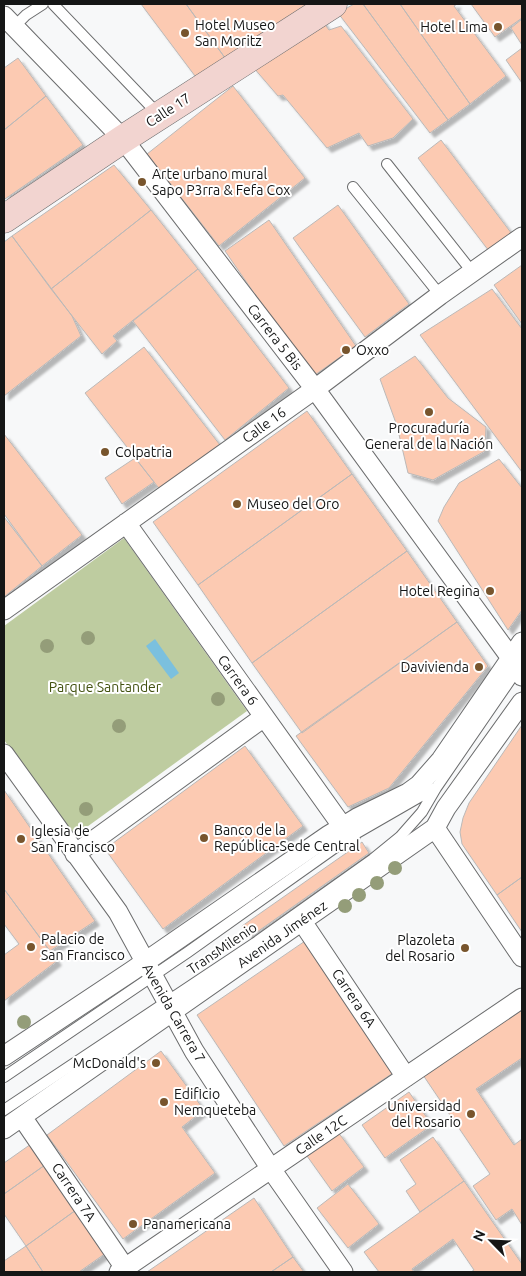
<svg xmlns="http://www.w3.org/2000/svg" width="526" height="1276" viewBox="0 0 526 1276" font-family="Ubuntu,sans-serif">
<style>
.green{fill:#becca0}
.water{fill:#7bc0de}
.building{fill:#fccab2;stroke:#bbb9b8;filter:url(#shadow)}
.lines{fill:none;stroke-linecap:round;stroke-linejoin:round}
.lane-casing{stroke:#6b6c6d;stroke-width:12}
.street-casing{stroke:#6b6c6d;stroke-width:21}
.secondary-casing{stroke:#6b6c6d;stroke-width:29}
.lane{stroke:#fff;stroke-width:10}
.street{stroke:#fff;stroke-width:19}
.secondary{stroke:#f2d4d0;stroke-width:28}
.tree{fill:#949d79}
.poi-dot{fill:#78552d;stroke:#fff;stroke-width:2}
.labels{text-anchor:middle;stroke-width:4;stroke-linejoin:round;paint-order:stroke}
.poi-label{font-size:14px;fill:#151616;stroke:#fff;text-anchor:start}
.street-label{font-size:14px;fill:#151616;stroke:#fff}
.park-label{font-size:14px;fill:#435211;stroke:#fff}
</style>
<defs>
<filter id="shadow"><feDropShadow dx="4.5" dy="4.5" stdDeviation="1" flood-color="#0004"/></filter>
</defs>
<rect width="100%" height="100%" fill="#f7f8f9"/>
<path class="green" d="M124 538 247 711 73 837 4 740V626Z"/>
<path class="water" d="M155 639 179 673 171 679 146 646Z"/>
<path class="building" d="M141 4H186L228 62 198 80Z
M186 4H307L311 8 228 62Z
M354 4H363L448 120 430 133 338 13Z
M363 4H400L470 104 448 120Z
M400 4H457L454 6 506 76 470 104Z
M471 4H522V18L495 37Z
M321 19 329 30 341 26 413 119 393 138 368 146 359 133 327 148 283 95 278 96 253 67Z
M522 19V45L511 28Z
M522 48V83L506 60Z
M18 58 46 96 4 130V68Z
M233 86 305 178 219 246 147 154Z
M46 96 83 145 5 199 4 197V130Z
M441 140 515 238 492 255 418 158Z
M114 165 151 210 51 289 12 236Z
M338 205 409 304 365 337 293 238Z
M151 210 198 269 113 336 117 341 102 354 51 289Z
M269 220 356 346 312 377 225 251Z
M12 236 72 316 81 336 4 396V242Z
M522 265V324L494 285Z
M198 269 289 388 225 440 133 321Z
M492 289 522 329V472L420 335Z
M144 347 220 445 161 491 85 393Z
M415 356 448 398 486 427 485 451 433 480 408 473 397 426 380 379Z
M307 411 352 474 198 585 153 522Z
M4 434 82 535 42 566 4 514Z
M135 458 154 482 122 504 105 478Z
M499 459 522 488V610L508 630 438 521 444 507 459 483Z
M352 474 407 551 252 663 198 585Z
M4 517 42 566 4 597Z
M407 551 457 622 302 733 252 663Z
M457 622 488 666 389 788 348 807 296 736Z
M522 725V877L497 895 462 844 460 832 463 818 469 803Z
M245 746 303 826 163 929 105 849Z
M4 790 95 921 50 951 4 889Z
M362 842 369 853 250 937 242 926Z
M522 877V932L497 895Z
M4 889 57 961 4 1001V955L19 944 4 924Z
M308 939 396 1071 284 1146 197 1015Z
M522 1010V1058L476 1089 514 1145 522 1139V1225L512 1209 496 1220 473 1186 490 1174 423 1075Z
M161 1051 204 1110 182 1127 215 1173 123 1239 47 1135Z
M409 1092 432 1125 385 1158 362 1125Z
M338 1132 364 1167 332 1191 307 1156Z
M433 1137 464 1181 420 1212 406 1191 416 1184 400 1160Z
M31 1144 45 1165 4 1194V1163Z
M45 1165 76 1210 26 1246 4 1214V1194Z
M464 1181 522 1264V1272H471L474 1270 453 1239 412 1269 414 1272H379L364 1252Z
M348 1184 379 1224 348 1248 317 1208Z
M254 1198 293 1257 271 1272H147Z
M76 1210 106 1253 79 1272H43L26 1246Z
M26 1246 43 1272H4V1261Z
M293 1257 304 1272H271Z"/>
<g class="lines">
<g class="lane-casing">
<path id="lane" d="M53 4 159 115
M14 27 26 15 43 4
M387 164 473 273
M353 187 440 295
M4 1077 188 952 350 837 435 788
M4 1110 255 943 373 859 400 837 422 812 436 788 519 667"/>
</g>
<g class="street-casing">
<path id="street" d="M4 16 123 139 315 389 511 658 522 676
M126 523 350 837
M4 610 315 389 440 295 522 237
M4 754 118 912 194 1051 271 1169 343 1272
M435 828 522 957
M75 854 264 717
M301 920 406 1077
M4 1056 132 971 329 835 357 818 408 793 419 785 441 760 522 642
M22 1117 125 1268
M4 1129 435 828 446 808 522 702
M119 1272 522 998"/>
</g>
<g class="secondary-casing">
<path id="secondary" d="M4 219 123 139 333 4"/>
</g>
<use href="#lane" class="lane"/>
<use href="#street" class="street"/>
<use href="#secondary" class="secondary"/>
</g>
<g class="tree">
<circle cx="88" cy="638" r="7"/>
<circle cx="47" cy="646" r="7"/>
<circle cx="73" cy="689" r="7"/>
<circle cx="218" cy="699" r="7"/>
<circle cx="119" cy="726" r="7"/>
<circle cx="86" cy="809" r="7"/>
<circle cx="395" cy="868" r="7"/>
<circle cx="377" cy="883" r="7"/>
<circle cx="359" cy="895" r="7"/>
<circle cx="345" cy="906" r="7"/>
<circle cx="24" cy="1022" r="7"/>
</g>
<g class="poi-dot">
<circle cx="498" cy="27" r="5"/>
<circle cx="185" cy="33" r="5"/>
<circle cx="142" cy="182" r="5"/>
<circle cx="346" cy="350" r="5"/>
<circle cx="429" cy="412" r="5"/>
<circle cx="105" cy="452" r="5"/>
<circle cx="237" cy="504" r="5"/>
<circle cx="490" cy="591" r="5"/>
<circle cx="479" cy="667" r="5"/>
<circle cx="204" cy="838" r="5"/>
<circle cx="21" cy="839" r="5"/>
<circle cx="31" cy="947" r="5"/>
<circle cx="465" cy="948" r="5"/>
<circle cx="156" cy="1063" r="5"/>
<circle cx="164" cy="1102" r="5"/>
<circle cx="471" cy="1114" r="5"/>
<circle cx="133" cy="1224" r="5"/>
</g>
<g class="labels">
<g class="poi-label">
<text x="195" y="30">Hotel Museo<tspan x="195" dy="16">San Moritz</tspan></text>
<text x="488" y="32" text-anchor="end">Hotel Lima</text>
<text x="152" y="179">Arte urbano mural<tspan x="152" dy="16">Sapo P3rra &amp; Fefa Cox</tspan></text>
<text x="356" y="355">Oxxo</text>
<text x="429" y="433" text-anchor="middle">Procuraduría<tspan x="429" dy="16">General de la Nación</tspan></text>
<text x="115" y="457">Colpatria</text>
<text x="247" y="509">Museo del Oro</text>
<text x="480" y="596" text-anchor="end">Hotel Regina</text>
<text x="469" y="672" text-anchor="end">Davivienda</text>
<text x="214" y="835">Banco de la<tspan x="214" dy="16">República-Sede Central</tspan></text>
<text x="31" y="836">Iglesia de<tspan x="31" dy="16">San Francisco</tspan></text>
<text x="41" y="944">Palacio de<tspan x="41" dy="16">San Francisco</tspan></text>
<text x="455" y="945" text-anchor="end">Plazoleta<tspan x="455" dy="16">del Rosario</tspan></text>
<text x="146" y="1068" text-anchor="end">McDonald's</text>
<text x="174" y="1099">Edificio<tspan x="174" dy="16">Nemqueteba</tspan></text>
<text x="461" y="1111" text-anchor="end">Universidad<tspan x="461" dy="16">del Rosario</tspan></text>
<text x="143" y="1229">Panamericana</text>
</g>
<g class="street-label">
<text transform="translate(168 110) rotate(-33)" y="5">Calle 17</text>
<text transform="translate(275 337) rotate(52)" y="5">Carrera 5 Bis</text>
<text transform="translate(264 425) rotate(-36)" y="5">Calle 16</text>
<text transform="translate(238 680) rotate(54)" y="5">Carrera 6</text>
<text transform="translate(282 934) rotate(-35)" y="5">Avenida Jiménez</text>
<text transform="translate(222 948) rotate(-34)" y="5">TransMilenio</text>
<text transform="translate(354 998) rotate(56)" y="5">Carrera 6A</text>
<text transform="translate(174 1013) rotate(60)" y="5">Avenida Carrera 7</text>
<text transform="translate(321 1135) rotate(-34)" y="5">Calle 12C</text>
<text transform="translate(74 1192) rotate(56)" y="5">Carrera 7A</text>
</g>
<g class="park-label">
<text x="105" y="692">Parque Santander</text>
</g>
</g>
<rect width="526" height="1276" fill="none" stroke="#151616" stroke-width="10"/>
<g transform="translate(491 1241) rotate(294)" stroke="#ffffff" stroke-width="4" paint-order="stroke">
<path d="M0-4L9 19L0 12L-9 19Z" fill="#151616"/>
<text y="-8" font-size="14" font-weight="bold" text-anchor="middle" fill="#151616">N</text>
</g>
</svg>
